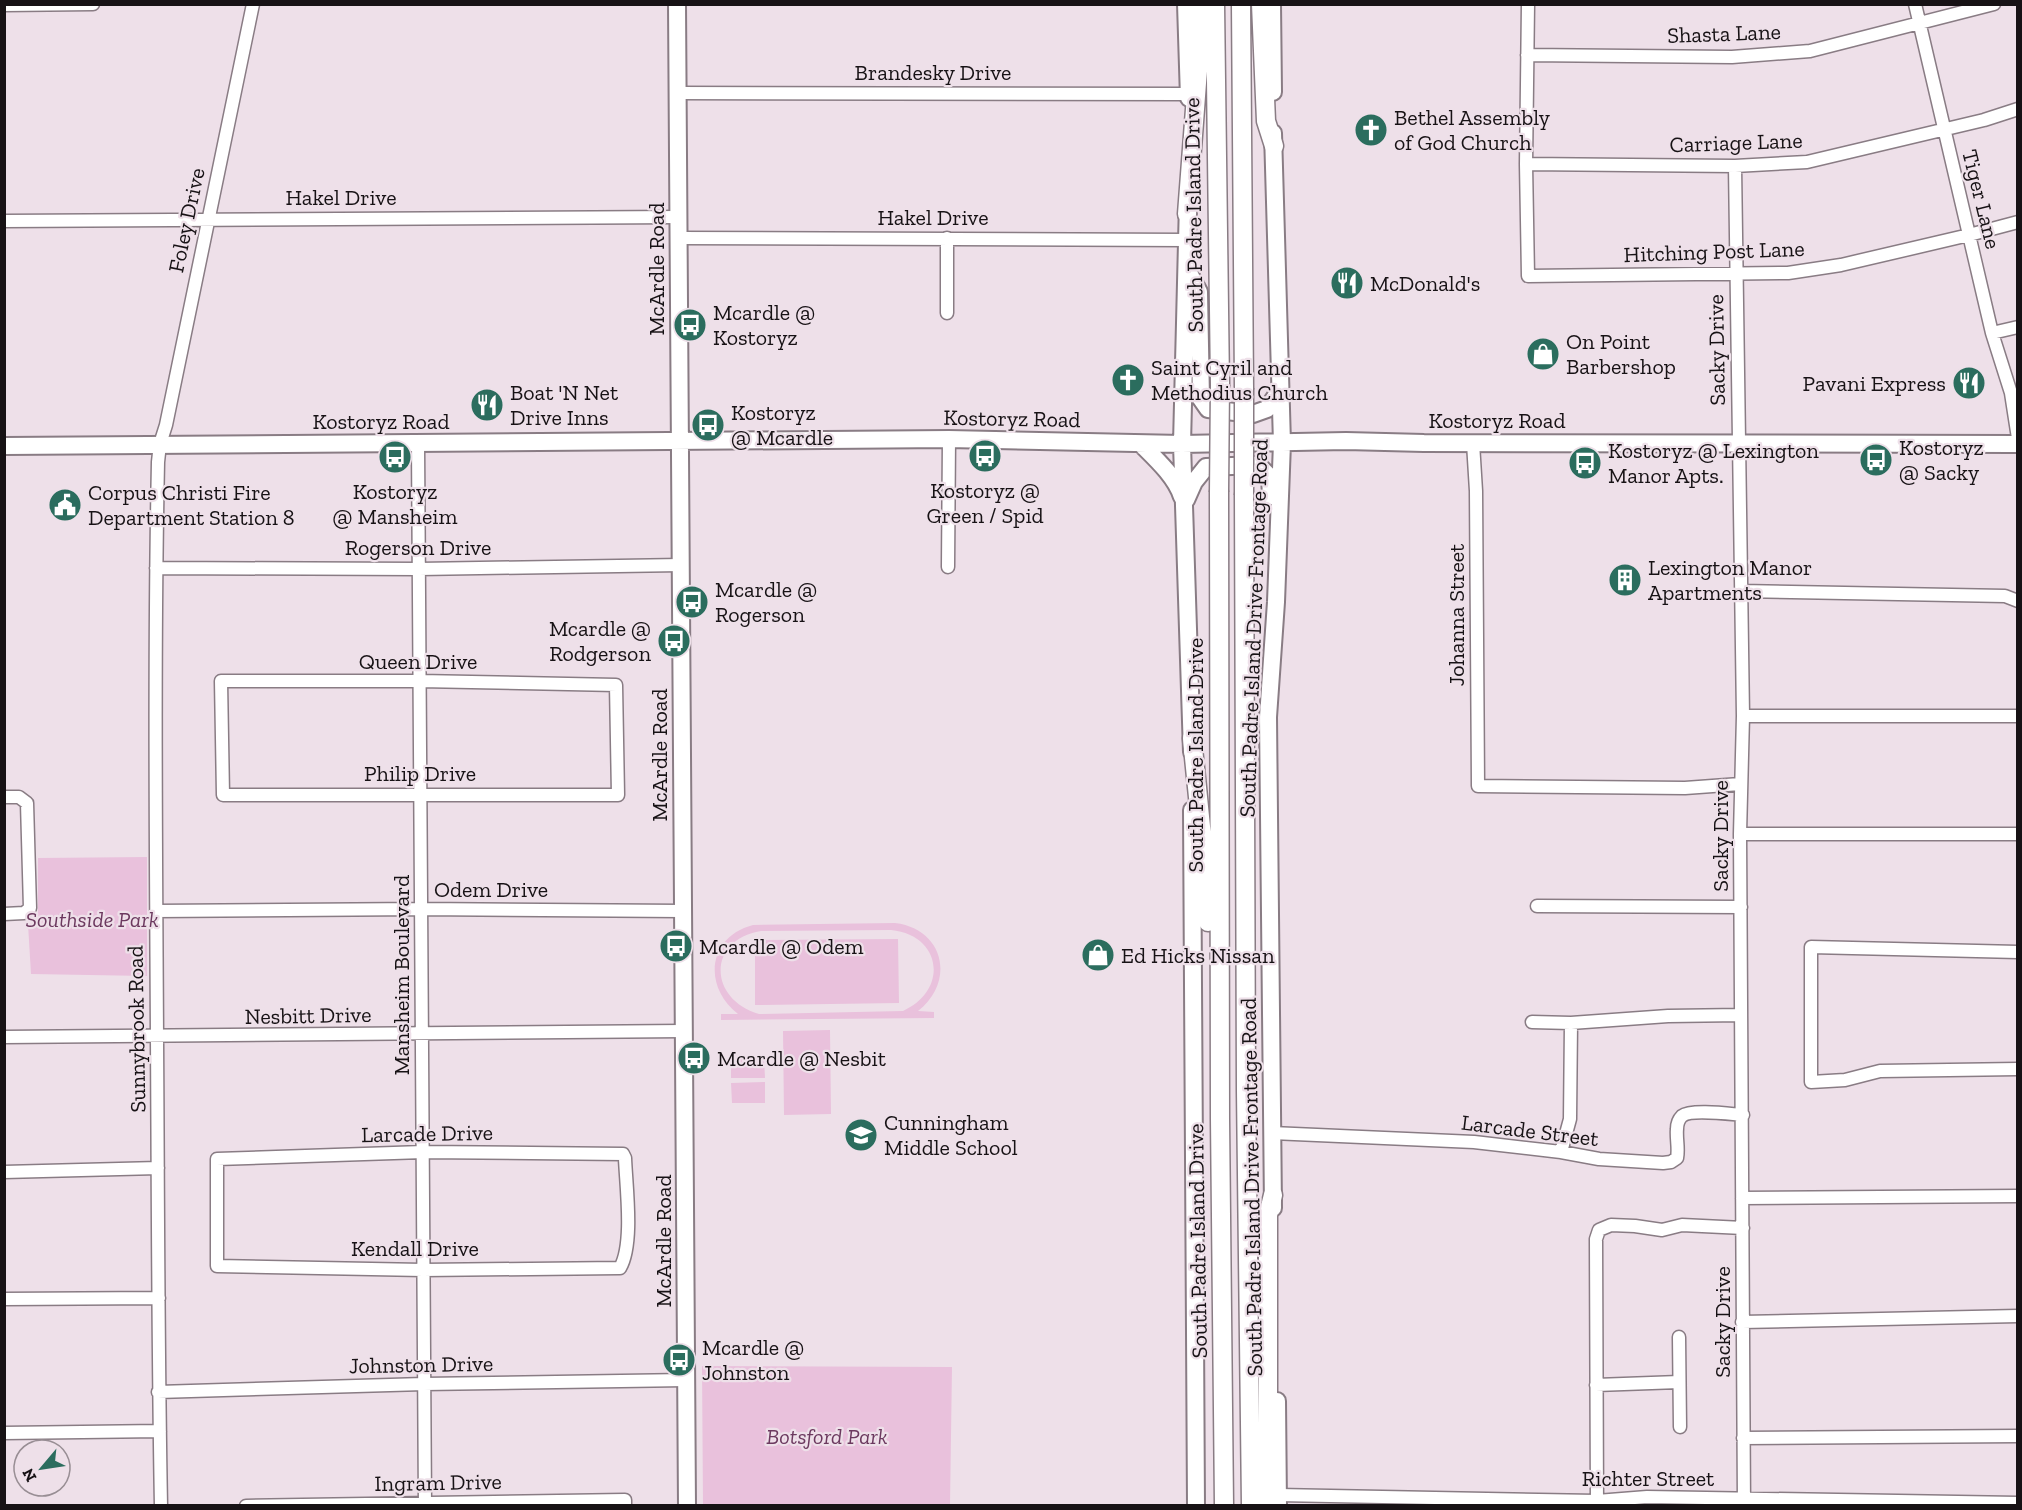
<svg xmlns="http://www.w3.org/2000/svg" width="2022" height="1510" viewBox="0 0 2022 1510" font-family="'Zilla Slab',serif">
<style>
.green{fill:#e9c1dc;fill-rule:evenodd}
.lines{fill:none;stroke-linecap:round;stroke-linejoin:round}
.minor-casing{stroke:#897c84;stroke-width:15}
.major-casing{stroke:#897c84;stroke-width:20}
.highway-casing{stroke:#897c84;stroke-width:21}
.minor{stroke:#fff;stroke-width:12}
.major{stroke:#fff;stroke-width:16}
.highway{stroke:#fff;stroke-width:18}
.highway-bridge-casing{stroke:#897c84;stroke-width:21;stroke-linecap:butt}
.highway-bridge{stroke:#fff;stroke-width:18}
.labels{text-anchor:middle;stroke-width:4.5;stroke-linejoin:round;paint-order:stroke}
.street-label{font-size:22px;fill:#171215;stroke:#eee0e9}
.poi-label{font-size:22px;fill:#171215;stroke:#eee0e9;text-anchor:start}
.park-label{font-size:22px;font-style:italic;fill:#6c395f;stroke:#eee0e9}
</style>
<rect width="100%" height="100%" fill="#eee0e9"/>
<path class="green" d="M147 857V976L31 974 28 924 36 921 38 915V858Z
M895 923C944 929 956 981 918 1011L934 1012V1018L721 1020V1014H738C703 987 707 937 753 925ZM891 930C942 935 949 990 903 1011L759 1014C708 999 707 940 761 931Z
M898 939 899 1003 755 1005V940Z
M830 1030 831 1114 784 1115 783 1031Z
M731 1058H764L765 1078H731Z
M765 1082V1103H732L731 1083Z
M702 1366 952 1367 950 1505H703Z"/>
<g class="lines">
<g class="minor-casing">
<path id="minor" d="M1528 4 1526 164 1528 276 1788 273 1841 265 1969 235 2018 222
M1915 4 1992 333 2011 393 2018 438
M4 5 93 4
M1527 55 1732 57 1810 51 1994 4
M678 93 1189 94
M1526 164 1735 166 1807 162 1984 120 2018 109
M1735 166 1743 716 1740 834 1744 1506
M4 221 679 217
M679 238 1187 240
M947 238V313
M1992 333 2018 327
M1473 443 1476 491 1478 786 1685 788 1740 784
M418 444 425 1506
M948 567 949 439
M156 568 419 569 681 565
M1741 591 2005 596 2018 601
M221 681H420L616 685 618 795H223Z
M1743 716H2018
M4 797H19L27 803 30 908 24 913 4 914
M1740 834H2018
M1537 906 1741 907
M156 911 421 909 683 911
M2018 952 1811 947V1082L1845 1080 1880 1071 2018 1069
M1532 1022 1571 1023 1668 1016 1741 1015
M4 1037 684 1031
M1272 1133 1474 1142 1561 1152 1599 1159 1663 1163 1671 1162 1677 1158C1679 1148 1676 1139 1677 1129 1677 1124 1678 1120 1682 1116 1691 1109 1730 1114 1743 1115
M423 1152 623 1154 625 1158C626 1186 634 1244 620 1268L423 1270 217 1266V1159Z
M1561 1152 1570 1119 1571 1023
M4 1172 158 1168
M1742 1198 2018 1196
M4 1299 159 1298
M1742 1322 2018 1316
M1679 1337 1680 1427
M1596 1385 1679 1382
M158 1392 424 1384 686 1380
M4 1433 160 1431
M1743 1438 2018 1436
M1278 1495 1597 1501 1647 1497 2018 1503
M161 1506C158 1350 158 1194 157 1039 156 847 154 654 158 462L160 444 166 425 253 4
M246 1506 625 1500V1506
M1597 1506 1596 1239 1599 1230 1611 1225 1635 1226 1662 1230 1682 1225 1743 1228"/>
</g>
<g class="major-casing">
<path id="major" d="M677 4 687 1506
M1186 4 1189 98
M1272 4 1273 92
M1188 202 1182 444 1192 752
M1187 269 1199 292 1201 399 1208 409 1253 414 1267 409 1280 390
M1141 444C1155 458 1176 477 1182 497
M4 446 949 439 1182 444 1346 441 1424 443 2018 444
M1186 500 1194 482 1206 467 1258 465 1270 477 1271 496
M1192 810 1196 1506
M1273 1208 1268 717 1276 602 1282 443 1273 133
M1277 1401 1278 1506"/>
</g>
<g class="highway-casing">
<path id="highway" d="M1215 4 1220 385
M1241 4 1244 388
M1261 4 1266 121 1274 146
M1187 214 1203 4
M1219 492 1220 1119 1224 1506
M1244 495 1246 1091 1251 1506
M1192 738 1205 866 1208 922
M1266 1506 1268 1431V1215L1273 1195"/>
</g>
<use href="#minor" class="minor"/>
<use href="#major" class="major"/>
<use href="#highway" class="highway"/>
<g class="highway-bridge-casing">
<path id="highway-bridge" d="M1219 492 1220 385
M1244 495V388"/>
</g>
<use href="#highway-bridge" class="highway-bridge"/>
</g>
<defs>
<g id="church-disc" transform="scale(1.725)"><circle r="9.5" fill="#2b6d5e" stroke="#eee0e9"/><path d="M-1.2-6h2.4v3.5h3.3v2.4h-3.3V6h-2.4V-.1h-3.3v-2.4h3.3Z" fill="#fff"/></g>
<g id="restaurant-disc" transform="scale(1.725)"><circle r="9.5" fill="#2b6d5e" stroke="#eee0e9"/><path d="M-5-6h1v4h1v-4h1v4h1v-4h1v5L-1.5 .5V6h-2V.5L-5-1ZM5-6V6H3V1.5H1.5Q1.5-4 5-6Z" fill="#fff"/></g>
<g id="bus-disc" transform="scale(1.725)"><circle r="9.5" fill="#2b6d5e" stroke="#eee0e9"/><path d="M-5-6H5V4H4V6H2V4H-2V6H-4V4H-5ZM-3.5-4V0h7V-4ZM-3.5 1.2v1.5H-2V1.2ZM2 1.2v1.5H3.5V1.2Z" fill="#fff"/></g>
<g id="shop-disc" transform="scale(1.725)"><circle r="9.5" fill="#2b6d5e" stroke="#eee0e9"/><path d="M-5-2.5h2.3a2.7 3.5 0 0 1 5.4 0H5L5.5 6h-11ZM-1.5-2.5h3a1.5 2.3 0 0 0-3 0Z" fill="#fff"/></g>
<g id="civic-disc" transform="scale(1.725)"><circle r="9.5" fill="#2b6d5e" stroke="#eee0e9"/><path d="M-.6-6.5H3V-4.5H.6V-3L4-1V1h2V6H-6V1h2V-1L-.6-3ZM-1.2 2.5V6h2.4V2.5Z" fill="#fff"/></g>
<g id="building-disc" transform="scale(1.725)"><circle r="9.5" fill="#2b6d5e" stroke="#eee0e9"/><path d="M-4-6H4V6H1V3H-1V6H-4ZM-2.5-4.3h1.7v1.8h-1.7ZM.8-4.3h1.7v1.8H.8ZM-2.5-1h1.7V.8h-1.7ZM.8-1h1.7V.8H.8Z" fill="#fff"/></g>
<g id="school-disc" transform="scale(1.725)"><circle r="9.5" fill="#2b6d5e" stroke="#eee0e9"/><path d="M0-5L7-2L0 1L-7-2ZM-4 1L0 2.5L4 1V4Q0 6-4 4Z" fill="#fff"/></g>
</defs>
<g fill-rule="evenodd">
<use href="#church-disc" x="1371" y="130"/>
<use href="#restaurant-disc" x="1347" y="283"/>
<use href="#bus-disc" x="690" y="325"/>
<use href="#shop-disc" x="1543" y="354"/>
<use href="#church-disc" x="1128" y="380"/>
<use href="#restaurant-disc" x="1969" y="383"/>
<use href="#restaurant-disc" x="487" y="405"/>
<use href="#bus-disc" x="708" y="425"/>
<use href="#bus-disc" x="985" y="456"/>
<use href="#bus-disc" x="395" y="457"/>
<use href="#bus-disc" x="1876" y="460"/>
<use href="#bus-disc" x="1585" y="463"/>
<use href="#civic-disc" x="65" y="505"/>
<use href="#building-disc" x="1625" y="580"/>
<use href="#bus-disc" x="692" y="602"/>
<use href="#bus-disc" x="674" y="641"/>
<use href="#bus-disc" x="676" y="946"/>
<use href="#shop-disc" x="1098" y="955"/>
<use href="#bus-disc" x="694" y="1058"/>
<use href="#school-disc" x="861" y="1135"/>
<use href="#bus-disc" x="679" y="1360"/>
</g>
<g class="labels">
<g class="street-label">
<text transform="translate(1724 33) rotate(-2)" y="8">Shasta Lane</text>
<text x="933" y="80">Brandesky Drive</text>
<text transform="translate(1736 142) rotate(-2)" y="8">Carriage Lane</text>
<text x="341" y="205">Hakel Drive</text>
<text transform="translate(1982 199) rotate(76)" y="8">Tiger Lane</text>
<text transform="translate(1193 215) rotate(-91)" y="8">South Padre Island Drive</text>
<text x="933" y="225">Hakel Drive</text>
<text transform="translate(186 220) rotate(-78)" y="8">Foley Drive</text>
<text transform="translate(1714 251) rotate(-2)" y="8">Hitching Post Lane</text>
<text transform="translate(656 269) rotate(-90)" y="8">McArdle Road</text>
<text transform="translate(1716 350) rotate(-91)" y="8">Sacky Drive</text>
<text transform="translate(1012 418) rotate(1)" y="8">Kostoryz Road</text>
<text x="1497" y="428">Kostoryz Road</text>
<text x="381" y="429">Kostoryz Road</text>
<text x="418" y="555">Rogerson Drive</text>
<text transform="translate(1456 615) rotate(-90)" y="8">Johanna Street</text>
<text transform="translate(1253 628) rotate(-88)" y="8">South Padre Island Drive Frontage Road</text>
<text x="418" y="669">Queen Drive</text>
<text transform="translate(659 755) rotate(-90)" y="8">McArdle Road</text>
<text transform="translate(1195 755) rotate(-90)" y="8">South Padre Island Drive</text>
<text x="420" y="781">Philip Drive</text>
<text transform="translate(1720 836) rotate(-90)" y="8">Sacky Drive</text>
<text x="491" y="897">Odem Drive</text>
<text transform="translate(401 975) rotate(-90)" y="8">Mansheim Boulevard</text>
<text transform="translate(308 1015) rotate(-1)" y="8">Nesbitt Drive</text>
<text transform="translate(136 1029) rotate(-91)" y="8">Sunnybrook Road</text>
<text transform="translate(1530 1130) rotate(7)" y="8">Larcade Street</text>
<text transform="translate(427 1133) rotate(-1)" y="8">Larcade Drive</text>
<text transform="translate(1251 1187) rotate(-91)" y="8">South Padre Island Drive Frontage Road</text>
<text transform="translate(663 1241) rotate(-90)" y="8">McArdle Road</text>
<text transform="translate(1197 1241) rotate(-91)" y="8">South Padre Island Drive</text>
<text x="415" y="1256">Kendall Drive</text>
<text transform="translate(1722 1322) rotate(-90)" y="8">Sacky Drive</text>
<text transform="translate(421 1364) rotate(-1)" y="8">Johnston Drive</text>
<text x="1648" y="1486">Richter Street</text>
<text transform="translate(438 1482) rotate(-1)" y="8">Ingram Drive</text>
</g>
<g class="poi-label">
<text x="1394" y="125">Bethel Assembly<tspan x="1394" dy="25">of God Church</tspan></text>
<text x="1370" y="291">McDonald's</text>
<text x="713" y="320">Mcardle @<tspan x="713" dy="25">Kostoryz</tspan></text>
<text x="1566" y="349">On Point<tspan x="1566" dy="25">Barbershop</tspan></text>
<text x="1151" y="375">Saint Cyril and<tspan x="1151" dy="25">Methodius Church</tspan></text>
<text x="1946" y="391" text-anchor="end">Pavani Express</text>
<text x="510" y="400">Boat 'N Net<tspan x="510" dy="25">Drive Inns</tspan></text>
<text x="731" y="420">Kostoryz<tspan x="731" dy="25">@ Mcardle</tspan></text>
<text x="1899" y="455">Kostoryz<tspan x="1899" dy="25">@ Sacky</tspan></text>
<text x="1608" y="458">Kostoryz @ Lexington<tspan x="1608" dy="25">Manor Apts.</tspan></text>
<text x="985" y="498" text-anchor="middle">Kostoryz @<tspan x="985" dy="25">Green / Spid</tspan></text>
<text x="395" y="499" text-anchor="middle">Kostoryz<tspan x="395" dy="25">@ Mansheim</tspan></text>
<text x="88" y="500">Corpus Christi Fire<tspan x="88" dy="25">Department Station 8</tspan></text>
<text x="1648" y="575">Lexington Manor<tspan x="1648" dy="25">Apartments</tspan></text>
<text x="715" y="597">Mcardle @<tspan x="715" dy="25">Rogerson</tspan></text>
<text x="651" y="636" text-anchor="end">Mcardle @<tspan x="651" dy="25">Rodgerson</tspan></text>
<text x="699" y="954">Mcardle @ Odem</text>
<text x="1121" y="963">Ed Hicks Nissan</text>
<text x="717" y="1066">Mcardle @ Nesbit</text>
<text x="884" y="1130">Cunningham<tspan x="884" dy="25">Middle School</tspan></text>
<text x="702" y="1355">Mcardle @<tspan x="702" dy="25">Johnston</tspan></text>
</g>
<g class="park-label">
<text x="92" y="927">Southside Park</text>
<text x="827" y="1444">Botsford Park</text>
</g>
</g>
<rect width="2022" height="1510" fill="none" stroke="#171215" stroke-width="12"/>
<g transform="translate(42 1468) rotate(241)"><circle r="28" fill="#eee0e9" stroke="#988e94" stroke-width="1.5"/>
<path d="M0-4.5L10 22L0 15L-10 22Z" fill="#2b6d5e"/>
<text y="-9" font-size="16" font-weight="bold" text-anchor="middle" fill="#171215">N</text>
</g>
</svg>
